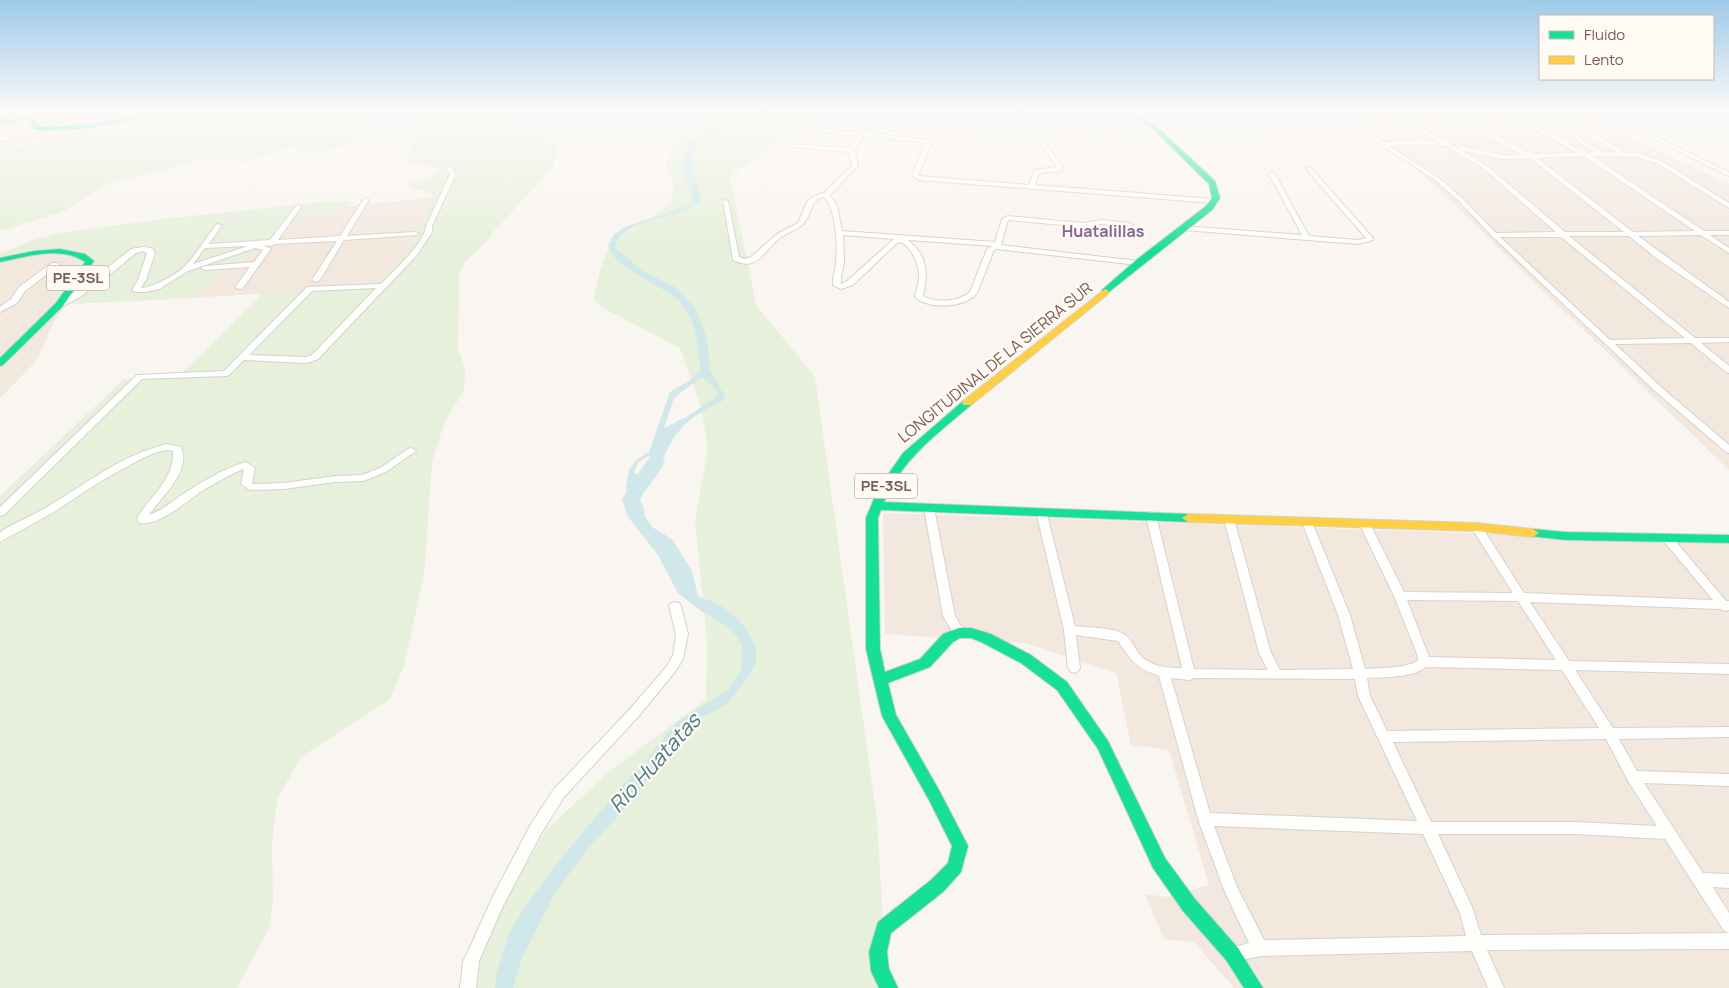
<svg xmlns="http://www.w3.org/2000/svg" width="1729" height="988" viewBox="0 0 1729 988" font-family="Manrope,sans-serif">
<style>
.residential{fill:#f2e8de}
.green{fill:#e7f0db}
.water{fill:#d0e8ea;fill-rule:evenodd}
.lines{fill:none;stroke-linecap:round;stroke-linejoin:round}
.river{fill:#d0e8ea;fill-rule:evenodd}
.street-casing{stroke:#d7d1cb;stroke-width:2}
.fast-casing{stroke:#d9d2cb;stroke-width:2}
.slow-casing{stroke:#d9d2cb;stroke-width:2}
.street{fill:#fefefd;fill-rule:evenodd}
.fast{fill:#16e098;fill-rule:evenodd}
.slow{fill:#ffcf43;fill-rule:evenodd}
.labels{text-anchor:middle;stroke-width:4.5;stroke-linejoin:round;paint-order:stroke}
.shield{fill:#fffaf3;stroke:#a28b7f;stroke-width:1}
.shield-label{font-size:15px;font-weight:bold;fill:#7a5c4d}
.far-quarter-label{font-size:16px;font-weight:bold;fill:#846695;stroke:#fffaf3}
.street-label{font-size:16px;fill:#7a5c4d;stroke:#fffaf3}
.near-water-label{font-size:21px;font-style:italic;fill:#437c86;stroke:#fffaf3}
</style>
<rect width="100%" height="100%" fill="#f9f5f0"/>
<path class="residential" d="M56 113H108L43 128 33 118Z
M1325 113H1584L1729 184V470L1418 170Z
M25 119 33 131 0 138V125Z
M90 129V133L65 141 47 145 40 140 0 149V141L33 133H65Z
M473 193 440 257 177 378 262 294 67 304 54 321 37 360 0 398V253L46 243 194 223Z
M883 513 1729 542V988H1234L1194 942 1164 939 1145 894 1167 897 1209 885 1169 750 1131 745 1116 673 1025 643 885 634Z"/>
<path class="green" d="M169 113H374L332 130 329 135 334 139 383 129 435 122 465 114 504 121 533 131 559 144 553 168 494 231 489 239 464 263 459 276 458 349 465 368 464 391 445 421 432 462 424 576 404 666 390 699 301 757 277 800 272 842 273 904 269 928 237 988H0V496L124 379 177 378 263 294 371 289 408 252 433 204 434 199 431 193 411 188 409 184 439 173 440 169 406 161 416 134 415 132H399L362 138 339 148 311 153 289 147 244 162 210 159 196 161 168 170 109 183 62 212 0 231V150L71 139 84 134Z
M721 113H822L730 176 756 305 815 377 877 819 887 988H473L474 972 507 896 546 830 611 770 706 700 707 641 695 520 708 449 701 407 680 348 601 307 593 299C598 282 601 259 612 245 630 222 676 219 673 183 672 176 670 170 665 166L675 144 673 142 703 127Z
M332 201H354L348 206 296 221 266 240 243 260 214 278 193 298 67 304 52 298 75 267 74 257H60L42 253 0 259V254L33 240 58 233 171 218Z"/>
<path class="water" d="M740 113H747L729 126 706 137 697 150 693 157 692 171 700 194V203C694 206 688 210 682 212 663 218 617 225 615 248L643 271 675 287 695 307 707 339 710 370 725 397 724 400C698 414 683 420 668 448 662 458 660 471 652 479L640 480 637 482 639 507 652 527 672 539 692 571 698 596 722 606 740 621 748 631 756 649V661L751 673 726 705 697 720 689 728 685 740 669 754 629 805 588 848 554 895 521 960 513 988H495L496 974 509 934 522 911 554 867 613 796 645 762 671 729 680 720 728 690 741 670 742 646 736 635 725 625 701 611 678 593 658 555 628 517 630 512 626 487 629 470 636 460 649 452 670 392 689 381 701 370C697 348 698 326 684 307 669 285 613 271 608 245L614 234 627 226 685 207 692 202V195L685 179 683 168 687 145 690 141 713 130ZM700 378H704L719 393 718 396 686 417 664 428 674 398ZM649 456 652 457C654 468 650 471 639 475L634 473 638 462Z"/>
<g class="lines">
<path class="river" d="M656 455 662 457 665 461C658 476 648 485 640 499L645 512 642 517 635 519 628 517 622 499C631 484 640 471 650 457Z"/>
<g class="street-casing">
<path id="street" d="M43 113H52L28 120 25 118Z
M107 113H116L0 141V137Z
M902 113H908L910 118 913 120 986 127 979 113H985L992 127 1024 125 1052 127 1156 126 1157 127 1154 129 1037 130 1064 169 1061 171 1039 173 1035 185 1214 199 1217 201 1214 203 919 180 912 176 925 143 863 136 855 150 858 166 830 195 837 206 842 231 995 242 1002 219 1008 216 1083 223 1102 220 1130 223 1133 225 1130 227 1102 224 1083 227 1008 220 1001 245 1138 261 1142 263 1138 265 997 249 994 250 977 293C965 308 929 310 915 297 916 290 919 283 919 277 919 264 912 247 900 242L897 243 853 285 841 289 833 285C832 277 836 270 836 262 838 245 836 209 824 197 810 199 812 214 804 223 798 230 788 232 781 237 765 249 758 273 733 260L723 200 728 201 739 257 744 259 751 257 777 234 798 223 807 202 812 197 824 193 852 166 849 152 790 147 787 145 788 144 850 148 857 136 826 133 823 131 826 129C853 132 881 135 906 121ZM909 123 990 131 1031 129 1057 167 1034 170 1029 185 920 176 918 175 932 143 929 140 875 134 894 130ZM843 235 894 239 847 281 841 284V277L844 262ZM908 240 993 246 987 249 970 292C959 302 935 303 923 296 928 273 928 256 908 240Z
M1332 113H1338L1384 142 1423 140 1439 142 1390 113H1396L1457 148 1460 146 1502 155H1523L1444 113H1451L1532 154 1578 153 1503 113H1510L1587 153 1594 152 1560 129V127H1564L1602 152 1618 153 1589 135 1538 113H1545L1593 133 1627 153H1637L1661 161 1729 203V208L1727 207 1657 163 1636 157 1592 156 1704 231H1729V235H1710L1729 248V253L1701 235 1638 236 1729 302V308L1656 258 1629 236H1569L1695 338H1729V342L1701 343 1729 366V373L1726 372 1691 343 1615 344 1661 387 1729 445V453L1726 452 1655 391 1492 236 1458 200 1435 180ZM1423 144 1446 146 1483 168 1556 232 1496 233 1462 198 1439 178 1389 146ZM1460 150 1502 159 1530 158 1624 232H1565L1487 166ZM1584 156 1695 231 1633 232 1537 158ZM1500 237H1561L1685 338 1610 340Z
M1600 113H1607L1729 172V176Z
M447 167H451L456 174 432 226V232L417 255 318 359 307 363 244 360 229 375 226 376 142 379 4 515 0 516V507L137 375 224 371 307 287 381 284C393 271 425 243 426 226L450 174 446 168ZM376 288 312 355 306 357 249 355 312 291Z
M1309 167 1311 168 1373 238V240L1358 244 1184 230 1181 228 1184 226 1302 235 1269 174 1272 172 1275 174 1309 236 1358 240 1366 238 1307 170 1306 169Z
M366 198 369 200 347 236 415 232 419 234 417 235 344 240 320 280 316 282 312 280 337 241 275 244 271 246 263 245 271 249 242 289H239L235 287 250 267 205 270 201 268 205 266 254 262 263 250 255 248 188 271 159 289 146 292H136L132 290 138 280 147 253 143 251 136 253C122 264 73 308 56 307L55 305 92 280 131 249 143 247 152 248 155 253 146 280 141 288C152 288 175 275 183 268 193 259 208 235 217 224L222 225 209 244 270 240 296 206 298 205 301 207 278 240 340 236 363 200ZM248 246 193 264 205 248Z
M52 263H58L59 265 25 291 17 303 0 312V307L11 299 19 287Z
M167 444 181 447C192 472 161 496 149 515 162 510 172 502 183 494 202 482 224 468 246 462L255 468 252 484 284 483 335 476 362 475 380 468 408 449 411 448 416 451 386 472 363 481 335 482 284 489 250 490 241 484 244 469C230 474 216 483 202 491 187 501 158 527 139 523L137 518C150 497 175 478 173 451L167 450 154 453 137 461 98 483 54 512 0 542V533L2 531C16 522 32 516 47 507 86 484 121 455 167 444Z
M929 505 934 508 955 616 965 633 963 636 959 638 955 636 943 616 924 508Z
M1041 508 1046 511 1075 626C1088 628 1115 627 1125 635 1130 638 1134 646 1137 651 1147 666 1165 668 1182 668L1146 516 1151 512 1156 516 1194 669 1268 670 1259 653 1224 519 1229 515 1234 519 1271 653 1280 670 1353 669 1338 615 1302 522 1303 519 1307 518 1312 522 1350 615 1365 669C1378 668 1407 669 1418 660L1417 654 1394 596 1360 525 1361 522H1369L1404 592 1513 593 1471 527 1476 523 1480 524 1524 593 1713 600 1662 539 1663 536H1671L1726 601H1729V610L1725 611 1720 609 1530 602 1569 661 1729 664V674L1575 670 1613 728 1729 727V737L1619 739 1637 771 1729 774V786L1644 783 1703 873 1729 874V888L1713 887 1729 913V949L1487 950 1504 988H1488L1472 951 1260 956 1232 962 1227 959 1224 954 1227 949 1249 943 1224 890 1198 819 1159 676C1134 666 1133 663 1118 641L1076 635 1080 668 1078 671 1074 673 1070 671 1068 668 1064 630 1036 511ZM1407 600 1518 601 1556 660 1429 657ZM1426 667 1562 670 1599 728 1387 731 1370 696 1367 678C1383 677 1413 678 1426 667ZM1171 678 1190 680 1194 678 1355 679 1358 696 1417 821 1210 813ZM1606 739 1628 781 1657 826 1576 822H1431L1393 742ZM1214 826 1423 834 1460 913 1466 936 1264 940 1237 887ZM1438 834H1576L1665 839 1724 931 1729 933 1481 935 1472 907Z
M675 602 679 603 681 606 688 634 683 659 675 672 637 718 564 797 541 834 503 906 479 961 476 988H460L463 961 466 956 493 896 531 824 554 789 629 710 667 666 673 655 676 634 669 606 671 603Z"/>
</g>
<g class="fast-casing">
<path id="fast" d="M0 113H5L7 121 30 117 41 127 90 124 154 113H166L90 128 41 131 35 129 27 120 2 124Z
M1130 113H1137L1156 126 1215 181 1220 198 1212 210 1105 295 1102 294V290L1135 261 1206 206 1212 198 1209 184 1152 128Z
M60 249 85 254 94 261 62 307 3 365 0 366V358L56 303 85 262C61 245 26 257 0 262V258L34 251Z
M967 400 971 401 972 403 971 405C936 435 902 459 884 502L1188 514 1194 518 1188 522 881 510 878 518 880 649 885 672 920 659 943 634 959 628H971L991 634 1031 655 1067 682 1108 741 1165 858 1195 899 1238 948 1263 988H1244L1226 960 1183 911 1153 868 1098 749 1057 690 1021 663 981 642 971 638H960L953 642 930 667 888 683 896 715 939 790 968 846 961 872 943 892 891 933 887 952 889 969 898 988H879L871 971 869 952 878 922 931 880 948 863 952 846 929 800 882 716 866 649V518L878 489 903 453 963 401Z
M1533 529 1565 532 1729 535V543L1565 540 1529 536 1527 533Z"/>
</g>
<g class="slow-casing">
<path id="slow" d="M1105 289 1108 290V294L971 405H963L962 403 963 401Z
M1188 514 1476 523 1533 529 1539 533 1533 537 1476 531 1188 522 1182 518Z"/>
</g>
<use href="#street" class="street"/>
<use href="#fast" class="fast"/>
<use href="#slow" class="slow"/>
</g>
<linearGradient id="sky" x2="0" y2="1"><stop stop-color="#9ec9e9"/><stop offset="0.45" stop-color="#fcfaf8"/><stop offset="1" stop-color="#fcfaf8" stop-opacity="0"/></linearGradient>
<rect width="1729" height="251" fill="url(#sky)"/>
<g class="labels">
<g class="shield">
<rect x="47" y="265.5" width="62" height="25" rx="4"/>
<rect x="855" y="473.5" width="62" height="25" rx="4"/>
</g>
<g class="shield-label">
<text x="78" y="283">PE-3SL</text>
<text x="886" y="491">PE-3SL</text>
</g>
<g class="far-quarter-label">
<text x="1103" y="237">Huatalillas</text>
</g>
<g class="street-label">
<text transform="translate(995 362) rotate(-39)" y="6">LONGITUDINAL DE LA SIERRA SUR</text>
</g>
<g class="near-water-label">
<text transform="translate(655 763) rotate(-48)" y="7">Rio Huatatas</text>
</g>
</g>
<rect x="1539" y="15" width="175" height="65" fill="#fffaf3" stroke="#cabbb1"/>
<rect x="1549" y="31" width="25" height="8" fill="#16e098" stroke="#cabbb1"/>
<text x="1584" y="40" font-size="15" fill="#7a5c4d">Fluido</text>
<rect x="1549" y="56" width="25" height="8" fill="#ffcf43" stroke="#cabbb1"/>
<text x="1584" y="65" font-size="15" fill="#7a5c4d">Lento</text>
</svg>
